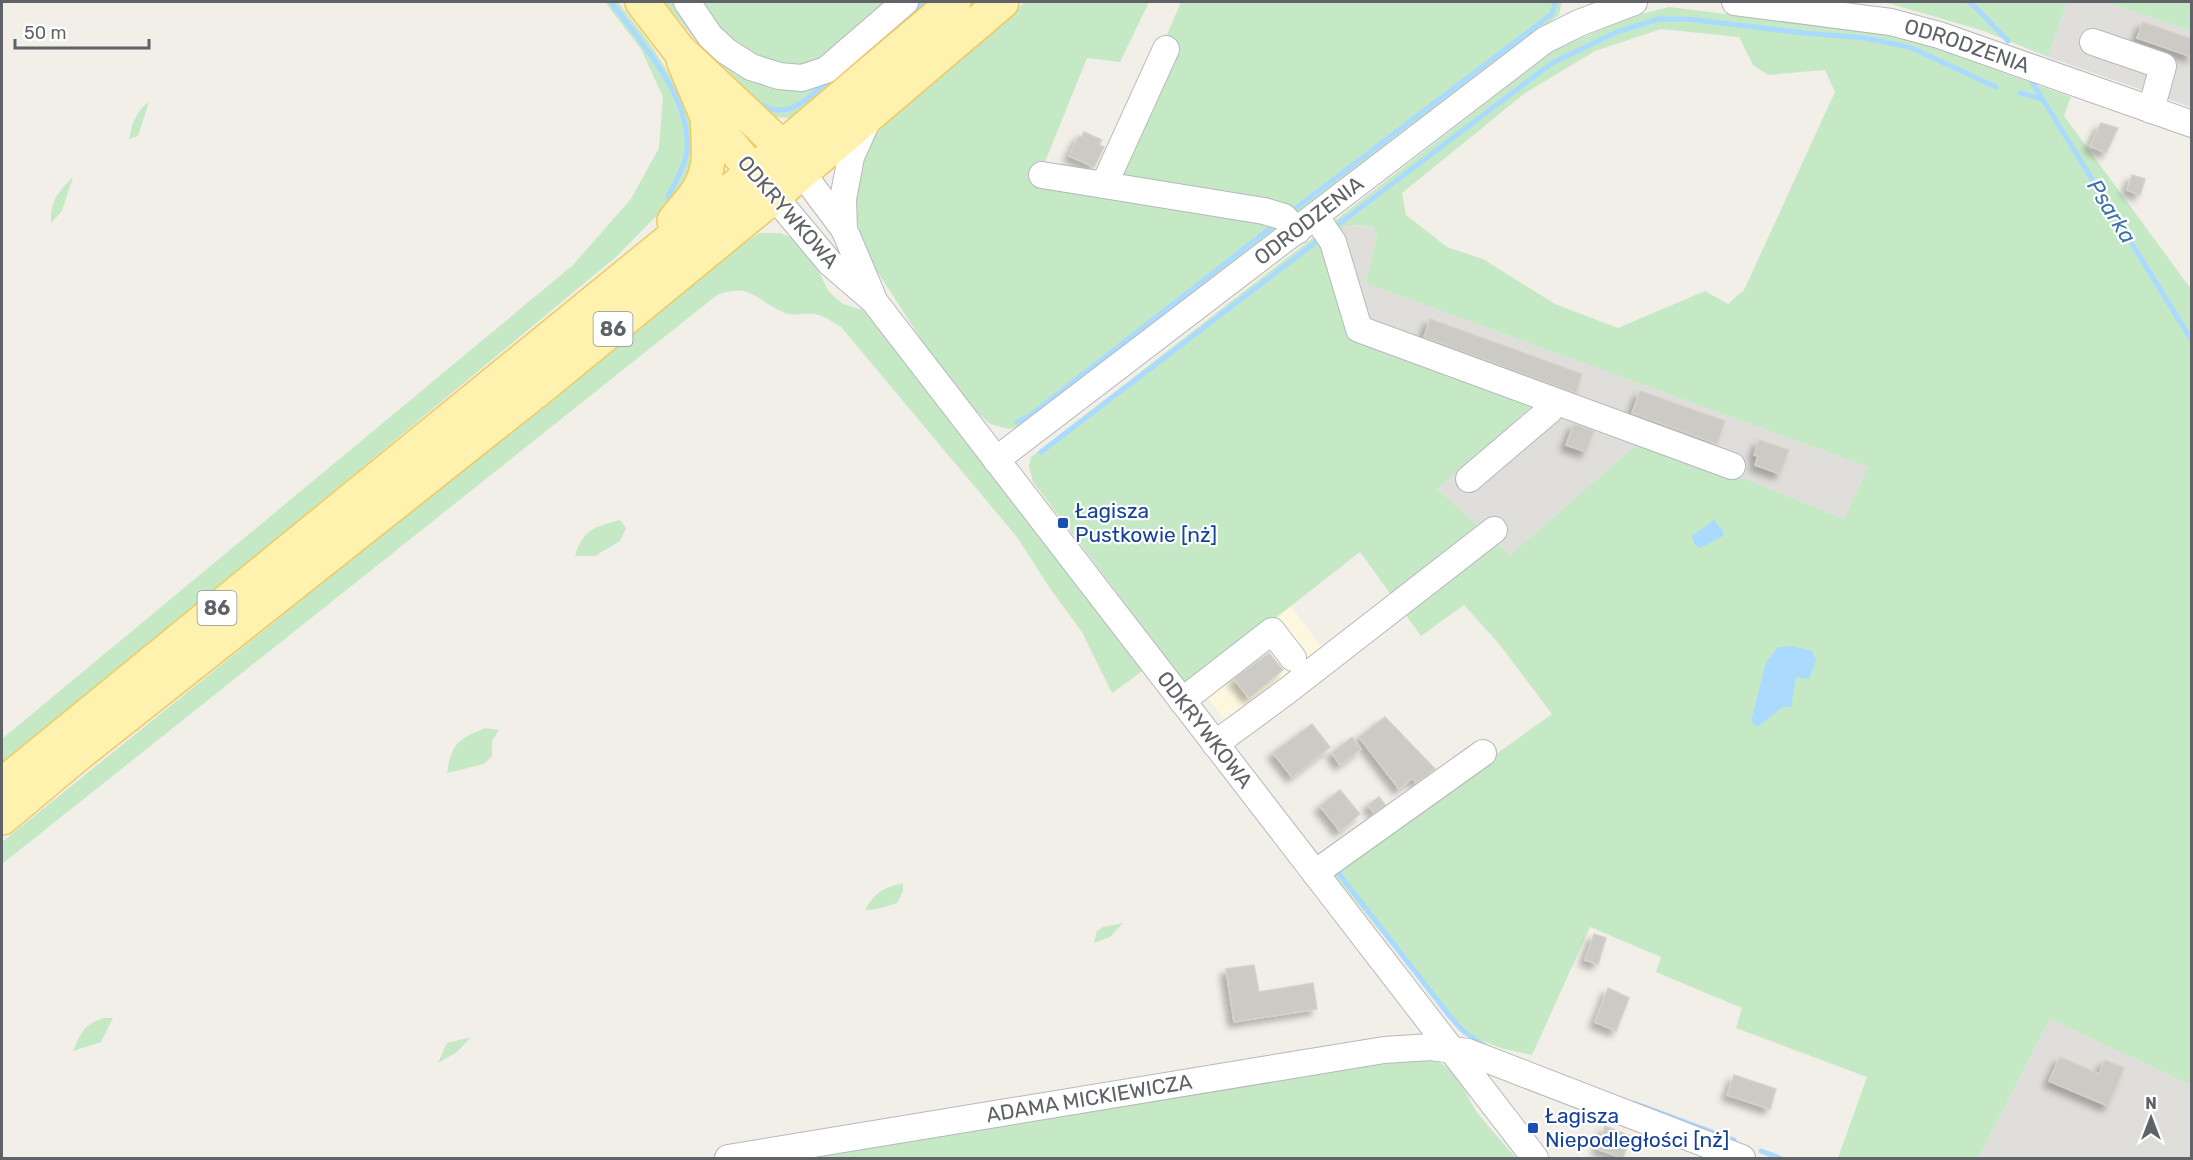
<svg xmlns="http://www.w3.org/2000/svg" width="2193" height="1160" viewBox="0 0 2193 1160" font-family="Rubik,sans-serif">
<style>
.commercial{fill:#fef7e0}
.industrial{fill:#e0deda}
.green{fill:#c5e8c5;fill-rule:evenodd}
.water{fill:#aadaff}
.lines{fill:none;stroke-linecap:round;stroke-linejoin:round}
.stream{stroke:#aadaff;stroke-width:5}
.building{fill:#cccac5;stroke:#d6d1c6;stroke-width:1.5;filter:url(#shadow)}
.minor-casing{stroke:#b5b8bc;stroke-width:28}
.major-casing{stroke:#f2c960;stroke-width:36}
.minor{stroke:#fff;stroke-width:26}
.major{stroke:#fff2af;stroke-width:33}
.transit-dot{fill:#1a4fb4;stroke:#fff;stroke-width:2}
.labels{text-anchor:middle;stroke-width:4.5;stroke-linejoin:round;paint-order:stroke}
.shield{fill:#fff;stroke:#8f9295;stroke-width:1.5}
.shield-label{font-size:20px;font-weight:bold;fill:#5f6368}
.street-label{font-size:21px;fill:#5f6368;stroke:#fff}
.transit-label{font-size:21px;fill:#164399;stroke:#fff;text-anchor:start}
.water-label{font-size:22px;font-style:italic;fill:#4174aa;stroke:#fff}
</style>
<defs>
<filter id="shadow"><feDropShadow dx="-5.5" dy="5.5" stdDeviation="3" flood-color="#0004"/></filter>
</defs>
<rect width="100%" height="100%" fill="#f1efe8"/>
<path class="commercial" d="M1291 606 1324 651 1230 727 1195 681Z"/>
<path class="industrial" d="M2067 2H2107L2191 31V107L2048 57Z
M1346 225 1373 226 1377 236 1365 283 1868 467 1844 519 1644 438 1510 555 1437 489 1533 404 1351 335 1340 234Z
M2050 1019 2191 1085V1158H1978Z"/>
<path class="green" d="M605 2H618L651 45 687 103 694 139 691 169 670 202 617 256 2 766V739L572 266 631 199 659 148 663 97 641 49Z
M664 2H682L732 63 830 73 839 85 804 114 791 118 771 117 707 59 699 44Z
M698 2H899L819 68 801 70 758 59 725 35Z
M916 2H932L855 69 847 59Z
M1025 2H1149L1120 62 1087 58 1038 179 1275 221V231L1025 425 1009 429 990 424 970 405 923 342 875 268 863 241 854 211 865 150 876 134 896 113Z
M1181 2H1562L1559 15 1298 217 1131 185 1118 170 1163 44Z
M1884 2H2067L2048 57 1984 31Z
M2107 2H2191V31Z
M1669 7 1841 28 1907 38 2071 97 2064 116 2191 289V1085L2050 1019 1978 1158H1838L1867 1077 1736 1028 1742 1008 1656 972 1661 957 1590 927 1532 1055 1504 1049 1463 1034 1332 872 1552 714 1500 645 1464 605 1421 636 1360 552 1195 681H1184L1033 482 1029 466 1031 457 1557 48 1634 16ZM1661 29 1739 37 1753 65 1768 75 1825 70 1835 92 1744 290 1728 304 1705 291 1618 328 1555 304 1483 259 1447 247 1406 215 1402 193 1525 93 1595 51ZM1346 225 1373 226 1377 237 1365 283 1868 467 1844 519 1644 438 1510 555 1437 489 1534 404 1351 335 1340 234Z
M149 102 138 136 129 139C132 123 136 111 149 102Z
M73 177 62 211 51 223C51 200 57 193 73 177Z
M760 233H780L796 239 812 259 829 292 843 304 863 310 879 326 1144 670 1112 693 1082 632 1049 587 1017 537 841 327C831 321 823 314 811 314 801 313 792 317 783 312 757 301 750 282 717 295L2 864V842L738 247Z
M620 520 626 528 620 541 595 556H575C583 529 595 527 620 520Z
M485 728 499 730 492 741V756L484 764 447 773C452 743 457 740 485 728Z
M903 883V891L897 903 877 909 865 910C876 891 882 889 903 883Z
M1123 923 1110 937 1094 943 1097 931 1103 927Z
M104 1018H113L101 1042 73 1051C81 1033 84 1024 104 1018Z
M471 1037 457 1052 438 1063 447 1043Z
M1426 1058C1461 1066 1461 1090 1479 1115 1491 1130 1504 1144 1516 1158H766L1394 1060Z"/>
<path class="water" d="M1714 520 1723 531V536L1700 548 1694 544 1692 536Z
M1792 646 1812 651 1816 660 1809 679 1796 677 1791 707H1783L1757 727 1751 721 1766 662 1778 647Z"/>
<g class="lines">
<path class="stream" d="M611 2C641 43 691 96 687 150 685 166 675 183 668 197
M1970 2 2008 41
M912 11 923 2
M2032 82 2192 341
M2020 93 2042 99
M762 105C790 121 809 96 830 80
M1296 208 1552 14 1555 2
M1339 224 1552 63 1617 32 1659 19H1687L1804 33 1865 38 1912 48 1996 87
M1017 422 1028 417 1272 227
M1041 452 1316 242
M1336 870 1448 1014 1462 1030 1486 1047
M1634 1103 1734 1140
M1761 1151 1780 1158"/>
</g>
<path class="building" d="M2143 22 2192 39V57L2137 38Z
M2101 123 2118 128 2106 153 2090 146Z
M1084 132 1102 140 1099 145 1104 147 1094 167 1069 156 1079 136 1082 137Z
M2132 175 2145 179 2140 195 2127 190Z
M1430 319 1582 374 1576 393 1424 337Z
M1640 391 1725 421 1717 444 1632 413Z
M1574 424 1594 431 1586 452 1566 445Z
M1759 440 1789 450 1780 474 1755 465 1758 456 1754 455Z
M1269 653 1283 670 1249 698 1234 679Z
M1385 717 1435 769 1416 783 1413 778 1399 789 1359 737Z
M1312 724 1330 747 1292 777 1273 753Z
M1352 737 1361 749 1340 765 1332 753Z
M1340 790 1360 814 1340 831 1320 806Z
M1379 797 1385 805 1374 813 1368 805Z
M1594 934 1606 938 1598 964 1585 960Z
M1254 965 1259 992 1313 983 1317 1009 1234 1022 1226 969Z
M1608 988 1629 998 1616 1031 1595 1022Z
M2060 1057 2099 1074 2105 1060 2124 1068 2108 1106 2049 1081Z
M1734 1075 1776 1089 1770 1109 1727 1095Z
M1605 1126 1630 1136 1623 1158 1597 1149Z"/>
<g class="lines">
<g class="minor-casing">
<g id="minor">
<path d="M687 2 710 36 726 51 751 67 779 76 802 78 826 70 905 2"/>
<path id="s1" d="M1735 2 1891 22 1939 35 2192 124"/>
<path d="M2093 42 2163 66 2151 110"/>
<path d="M802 173 844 229 872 295"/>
<path d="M1042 175 1264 211 1284 217 1297 231"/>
<path d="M1104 185 1166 49"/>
<path id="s2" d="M774 196 830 263 874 301 1535 1158"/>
<path d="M1316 217 1333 242 1359 329 1732 466"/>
<path d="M844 229 843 199 851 157 869 117"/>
<path id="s3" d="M996 460 1545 40 1579 23 1634 2"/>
<path d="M1469 479 1550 410 1553 401"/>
<path d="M1182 701 1272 631 1293 658"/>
<path d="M1215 744 1287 691 1494 530"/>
<path d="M1315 873 1483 753"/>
<path id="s4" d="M728 1158 1384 1050 1431 1047 1468 1052 1742 1158"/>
</g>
</g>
<g class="major-casing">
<path id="major" d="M642 2 678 49 782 147 796 164
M683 60 707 117 767 188
M674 221C682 210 694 199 700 187 712 166 708 141 707 117
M2 785 753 172 954 2
M2 818 76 756 545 384 774 196 1002 2"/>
</g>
<use href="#minor" class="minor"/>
<use href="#major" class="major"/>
</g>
<g class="transit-dot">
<rect x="1057" y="517" width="12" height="12" rx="3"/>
<rect x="1527" y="1122" width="12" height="12" rx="3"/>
</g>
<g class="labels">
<g class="shield">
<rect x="593.5" y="312" width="39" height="34" rx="4.5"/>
<rect x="197.5" y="591" width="39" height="34" rx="4.5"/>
</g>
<g class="shield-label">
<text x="613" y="336">86</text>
<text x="217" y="615">86</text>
</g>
<g class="street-label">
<text dy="7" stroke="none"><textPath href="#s1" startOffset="237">ODRODZENIA</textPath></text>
<text transform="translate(788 212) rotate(49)" y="7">ODKRYWKOWA</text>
<text dy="7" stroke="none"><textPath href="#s3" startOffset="394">ODRODZENIA</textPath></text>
<text dy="7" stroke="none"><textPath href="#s2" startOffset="687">ODKRYWKOWA</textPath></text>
<text dy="7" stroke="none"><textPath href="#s4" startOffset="366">ADAMA MICKIEWICZA</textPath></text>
</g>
<g class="transit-label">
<text x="1075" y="518">Łagisza<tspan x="1075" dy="24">Pustkowie [nż]</tspan></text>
<text x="1545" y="1123">Łagisza<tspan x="1545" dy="24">Niepodległości [nż]</tspan></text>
</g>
<g class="water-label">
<text transform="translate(2112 211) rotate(58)" y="8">Psarka</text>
</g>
</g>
<rect width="2193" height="1160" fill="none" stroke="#5f6368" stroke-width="6"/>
<g transform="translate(2151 1118)" stroke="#ffffff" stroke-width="4.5" paint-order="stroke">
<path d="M0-4.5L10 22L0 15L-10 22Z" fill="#5f6368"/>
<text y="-9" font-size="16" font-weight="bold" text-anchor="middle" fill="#5f6368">N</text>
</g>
<path d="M15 39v9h134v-9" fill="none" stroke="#5f6368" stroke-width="3"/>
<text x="24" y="39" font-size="18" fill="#5f6368" stroke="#ffffff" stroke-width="4.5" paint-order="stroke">50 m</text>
</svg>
